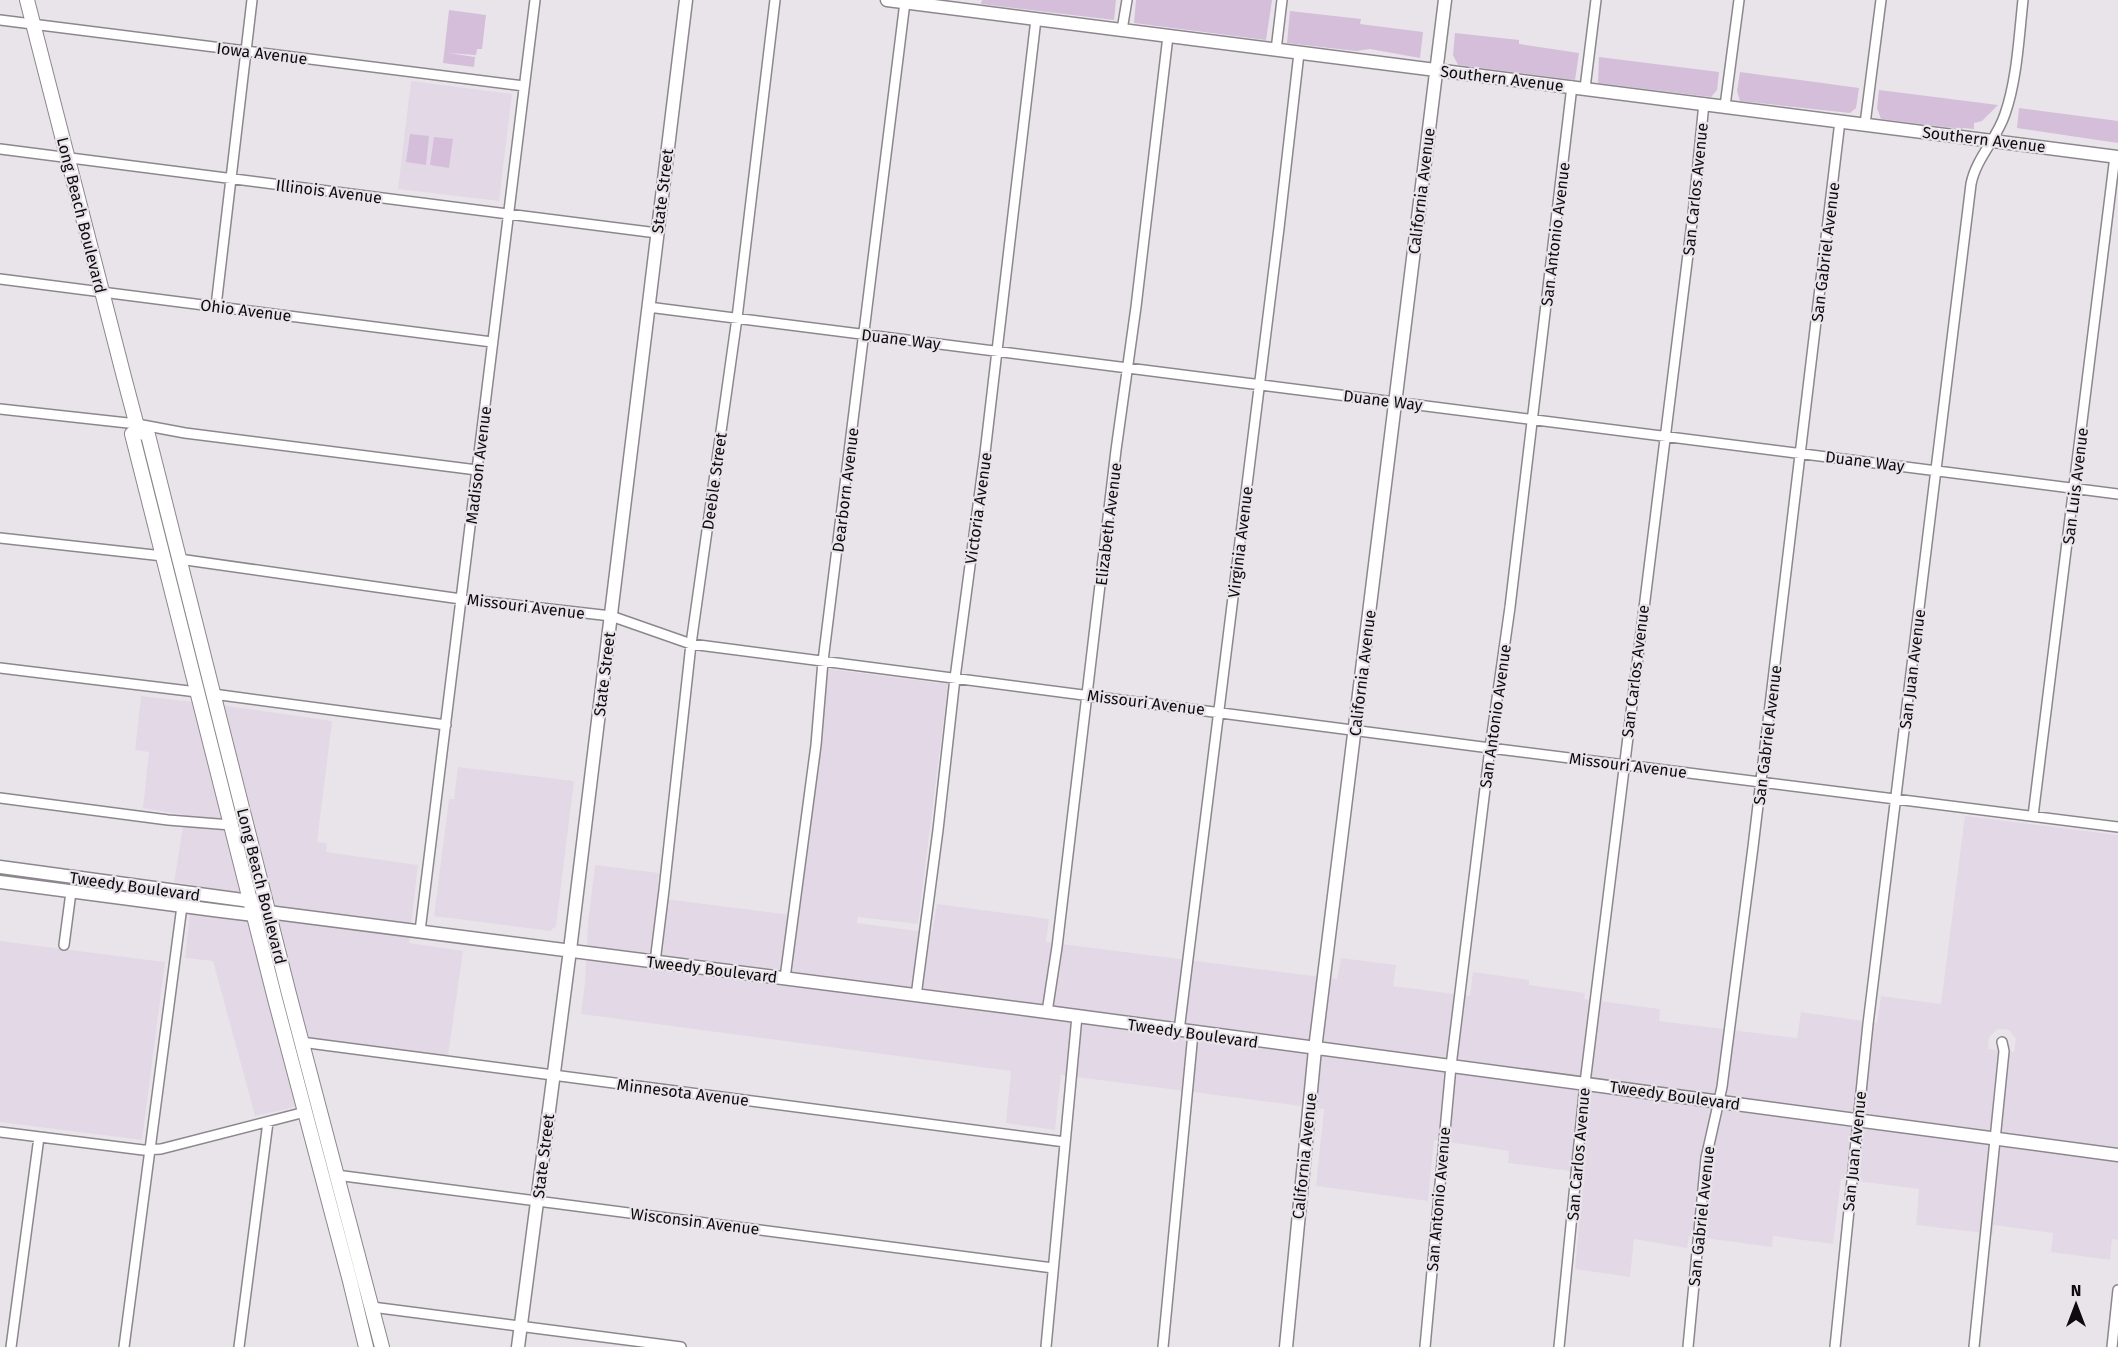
<svg xmlns="http://www.w3.org/2000/svg" width="2118" height="1347" viewBox="0 0 2118 1347" font-family="'Fira Sans',sans-serif">
<style>
.built{fill:#e3d9e6;fill-rule:evenodd}
.green{fill:#d4bed9}
.lines{fill:none;stroke-linecap:round;stroke-linejoin:round}
.street-casing{stroke:#8c878d;stroke-width:12}
.secondary-casing{stroke:#8c878d;stroke-width:15}
.primary-casing{stroke:#8c878d;stroke-width:16}
.street{stroke:#fff;stroke-width:9}
.secondary{stroke:#fff;stroke-width:12}
.primary{stroke:#fff;stroke-width:14}
.labels{text-anchor:middle;stroke-width:4.5;stroke-linejoin:round;paint-order:stroke}
.street-label{font-size:16px;fill:#0d0b0d;stroke:#e9e4ea}
</style>
<rect width="100%" height="100%" fill="#e9e4ea"/>
<path class="built" d="M411 81 512 94 499 201 398 189Z
M828 669 948 684 918 924 858 917 857 923 932 933 937 904 1049 919 1046 942 1337 979 1341 958 1396 965 1393 986 1470 996 1473 972 1529 980V985L1585 993 1584 999 1660 1009 1659 1021 1797 1038 1801 1012 1877 1023 1881 996 1941 1004 1965 816 2118 835V1240L2112 1239 2110 1260 2051 1252 2053 1233 1994 1225 1993 1234 1916 1225 1919 1189 1841 1179 1833 1244 1773 1236 1772 1247 1689 1236 1687 1248 1634 1239 1630 1277 1575 1269 1584 1173 1508 1163 1509 1151 1434 1140 1428 1201 1316 1186 1324 1109 1061 1075 1055 1130 1006 1123 1011 1071 581 1014 585 982 588 923 595 865 659 873 657 898 799 916ZM1998 1029 2009 1030 2016 1039 2014 1052 1988 1049 1989 1037Z
M141 696 220 705 332 721 317 842 327 843 326 852 418 865 409 943 463 951 448 1056 279 1033 299 1106 255 1116 213 961 185 958 193 885 174 882 185 815 143 808 149 752 135 750Z
M458 767 574 781 556 926 550 931 434 916 449 799H454Z
M0 941 165 962 142 1140 0 1122Z"/>
<path class="green" d="M982 0H1116L1114 20 981 4Z
M1136 0H1272L1266 40 1134 23Z
M449 10 486 15 482 49H477L476 55 448 53 475 57 474 67 443 63Z
M1290 11 1361 19 1360 24 1423 32 1420 58 1370 49 1356 51 1287 43Z
M1455 33 1519 40V44L1579 53 1575 80 1458 65 1453 55Z
M1599 57 1719 72 1717 90 1711 97 1598 83Z
M1740 72 1859 88 1856 108 1850 113 1740 101 1737 91Z
M1879 90 1998 105 1982 121 1974 123V129L1963 128 1962 129 1881 119 1877 108Z
M2019 108 2118 121V143L2017 128Z
M410 134 429 136 426 165 406 162Z
M434 137 453 139 449 168 430 165Z"/>
<g class="lines">
<g class="street-casing">
<path id="street" d="M0 20 524 86
M1122 30 1127 0
M1276 50 1282 0
M1585 88 1596 0
M1725 106 1739 0
M1865 124 1881 0
M0 149 657 233
M0 279 492 342
M216 306 252 0
M648 307 2118 494
M0 409 137 424 185 433 477 470
M0 538 163 556
M179 559 461 599 611 616 691 644 1490 748 2118 827
M0 668 197 692
M213 694 446 725
M0 798 168 820 231 825
M2033 816 2115 156
M420 931 535 0
M64 945 71 892
M655 962 664 890 691 644 737 318 775 0
M785 978 816 745 823 661 905 2
M916 996 938 830 955 678 985 453 1036 19
M1047 1012 1057 947 1116 450 1136 307 1168 36
M1179 1031 1279 228 1299 53
M301 1042 1065 1142
M0 1132 143 1150 161 1149 305 1112
M336 1175 1053 1268
M372 1307 681 1347
M11 1347 39 1137
M124 1347 182 906
M239 1347 268 1122
M1046 1347 1077 1016
M1163 1347 1193 1033
M1425 1347 1451 1066 1490 748 1510 607 1572 86
M1559 1347 1585 1083 1693 214 1704 103
M1688 1347 1706 1158 1722 1087 1753 847 1840 121
M1835 1347 1868 1024 1971 184C1976 158 1997 139 2005 114 2017 80 2019 36 2023 0
M1974 1347 2004 1051 2002 1042
M2112 1347 2118 1290"/>
</g>
<g class="secondary-casing">
<path id="secondary" d="M887 0 2118 157
M0 867 250 901 257 905
M0 882 221 911 254 915 268 912 1047 1012 2118 1155
M518 1347 570 950 686 0
M1286 1347 1315 1049 1445 0"/>
</g>
<g class="primary-casing">
<path id="primary" d="M27 0 124 377 138 430 148 435 289 994 382 1347
M138 430 132 434 275 999 350 1281 366 1347"/>
</g>
<use href="#street" class="street"/>
<use href="#secondary" class="secondary"/>
<use href="#primary" class="primary"/>
</g>
<g class="labels">
<g class="street-label">
<text transform="translate(262 53) rotate(7)" y="6">Iowa Avenue</text>
<text transform="translate(1502 78) rotate(7)" y="6">Southern Avenue</text>
<text transform="translate(1984 139) rotate(7)" y="6">Southern Avenue</text>
<text transform="translate(1695 189) rotate(-84)" y="6">San Carlos Avenue</text>
<text transform="translate(329 191) rotate(7)" y="6">Illinois Avenue</text>
<text transform="translate(662 191) rotate(-83)" y="6">State Street</text>
<text transform="translate(1421 191) rotate(-83)" y="6">California Avenue</text>
<text transform="translate(82 215) rotate(76)" y="6">Long Beach Boulevard</text>
<text transform="translate(1555 234) rotate(-83)" y="6">San Antonio Avenue</text>
<text transform="translate(1825 252) rotate(-83)" y="6">San Gabriel Avenue</text>
<text transform="translate(246 310) rotate(7)" y="6">Ohio Avenue</text>
<text transform="translate(901 339) rotate(7)" y="6">Duane Way</text>
<text transform="translate(1383 400) rotate(7)" y="6">Duane Way</text>
<text transform="translate(1865 461) rotate(7)" y="6">Duane Way</text>
<text transform="translate(478 465) rotate(-83)" y="6">Madison Avenue</text>
<text transform="translate(714 481) rotate(-82)" y="6">Deeble Street</text>
<text transform="translate(2075 486) rotate(-83)" y="6">San Luis Avenue</text>
<text transform="translate(845 490) rotate(-83)" y="6">Dearborn Avenue</text>
<text transform="translate(978 508) rotate(-82)" y="6">Victoria Avenue</text>
<text transform="translate(1108 524) rotate(-83)" y="6">Elizabeth Avenue</text>
<text transform="translate(1240 542) rotate(-83)" y="6">Virginia Avenue</text>
<text transform="translate(526 606) rotate(7)" y="6">Missouri Avenue</text>
<text transform="translate(1912 669) rotate(-83)" y="6">San Juan Avenue</text>
<text transform="translate(1635 671) rotate(-83)" y="6">San Carlos Avenue</text>
<text transform="translate(1362 673) rotate(-83)" y="6">California Avenue</text>
<text transform="translate(604 674) rotate(-83)" y="6">State Street</text>
<text transform="translate(1146 702) rotate(7)" y="6">Missouri Avenue</text>
<text transform="translate(1495 716) rotate(-82)" y="6">San Antonio Avenue</text>
<text transform="translate(1767 735) rotate(-83)" y="6">San Gabriel Avenue</text>
<text transform="translate(1628 765) rotate(7)" y="6">Missouri Avenue</text>
<text transform="translate(135 886) rotate(8)" y="6">Tweedy Boulevard</text>
<text transform="translate(262 886) rotate(76)" y="6">Long Beach Boulevard</text>
<text transform="translate(712 969) rotate(7)" y="6">Tweedy Boulevard</text>
<text transform="translate(1193 1033) rotate(8)" y="6">Tweedy Boulevard</text>
<text transform="translate(683 1092) rotate(7)" y="6">Minnesota Avenue</text>
<text transform="translate(1675 1095) rotate(8)" y="6">Tweedy Boulevard</text>
<text transform="translate(1854 1151) rotate(-84)" y="6">San Juan Avenue</text>
<text transform="translate(1578 1154) rotate(-85)" y="6">San Carlos Avenue</text>
<text transform="translate(543 1156) rotate(-83)" y="6">State Street</text>
<text transform="translate(1304 1156) rotate(-84)" y="6">California Avenue</text>
<text transform="translate(1438 1199) rotate(-85)" y="6">San Antonio Avenue</text>
<text transform="translate(1701 1216) rotate(-84)" y="6">San Gabriel Avenue</text>
<text transform="translate(695 1221) rotate(7)" y="6">Wisconsin Avenue</text>
</g>
</g>
<g transform="translate(2076 1305)" stroke="#e9e4ea" stroke-width="4.5" paint-order="stroke">
<path d="M0-4.5L10 22L0 15L-10 22Z" fill="#0d0b0d"/>
<text y="-9" font-size="16" font-weight="bold" text-anchor="middle" fill="#0d0b0d">N</text>
</g>
</svg>
